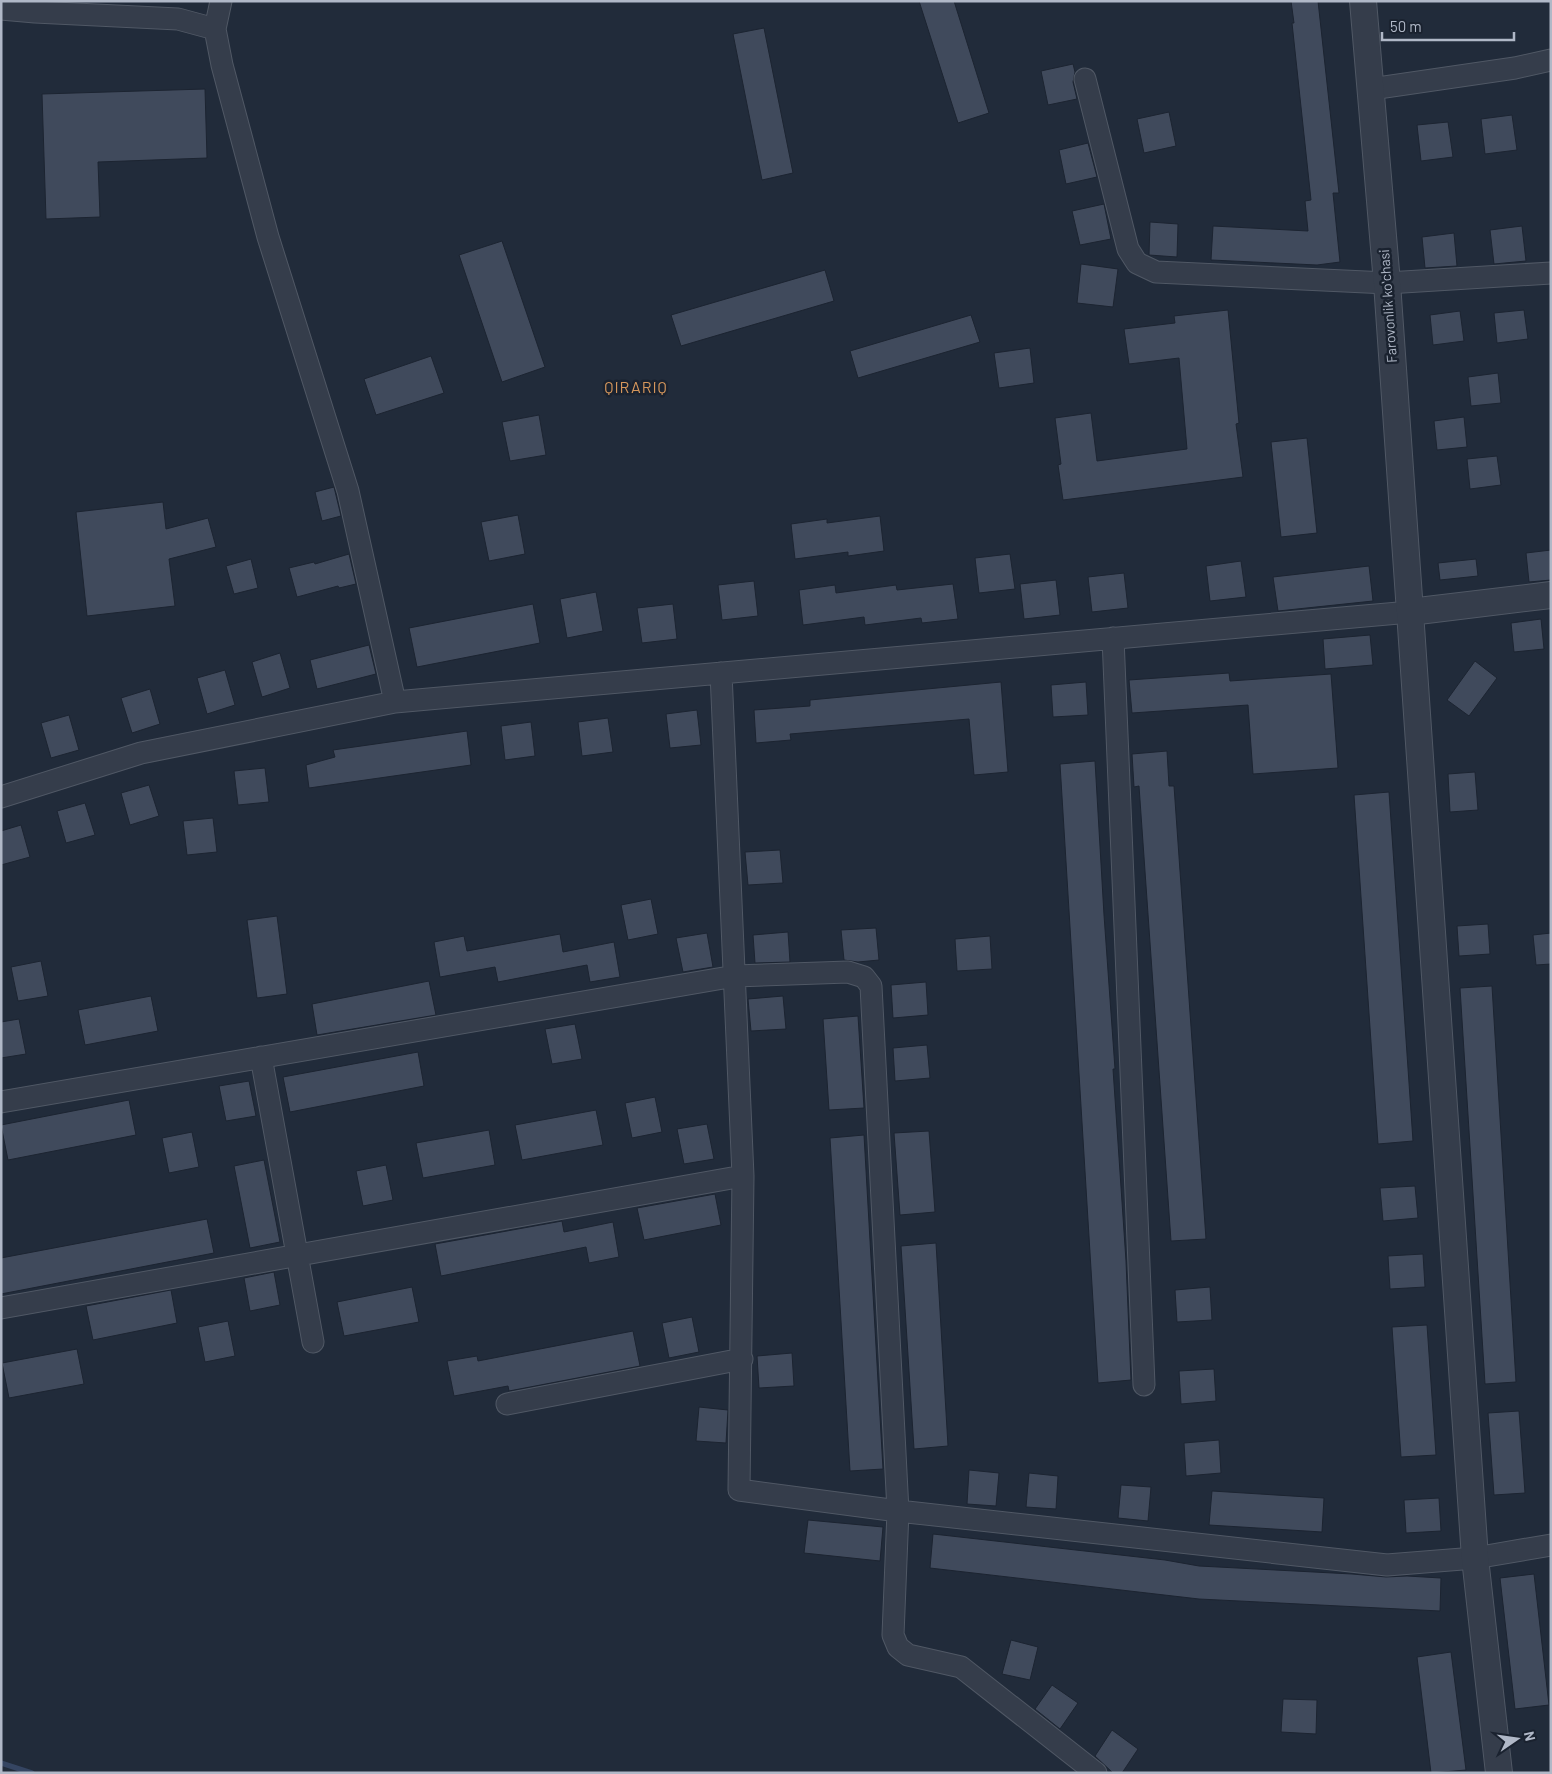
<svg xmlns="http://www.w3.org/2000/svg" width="1552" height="1774" viewBox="0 0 1552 1774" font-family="Barlow,sans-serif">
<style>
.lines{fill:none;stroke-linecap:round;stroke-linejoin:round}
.stream{stroke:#354562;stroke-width:5.5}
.building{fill:#404a5c;stroke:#1c2431}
.minor-casing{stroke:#505865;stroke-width:23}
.tertiary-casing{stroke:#505865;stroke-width:28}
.minor{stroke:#353d4b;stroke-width:21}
.tertiary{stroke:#353d4b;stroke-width:26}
.labels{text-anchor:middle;stroke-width:5;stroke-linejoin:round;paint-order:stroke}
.street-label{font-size:14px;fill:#b0b8c7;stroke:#1a222f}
.quarter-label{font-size:16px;letter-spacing:1px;fill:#d6975c;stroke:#1a222f}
</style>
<rect width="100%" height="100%" fill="#212b3a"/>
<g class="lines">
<path class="stream" d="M1 1763 32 1773"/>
</g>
<path class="building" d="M919 1H954L989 113 958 123Z
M1291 1H1318L1339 193H1333L1340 262 1317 265 1211 260 1213 226 1308 231 1305 201 1311 200 1292 23H1294Z
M764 28 793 173 762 180 733 34Z
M1073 64 1075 72 1073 82 1077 99 1048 105 1041 71Z
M205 89 207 158 98 162 100 217 46 219 42 94Z
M1169 112 1176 146 1144 153 1137 119Z
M1512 115 1517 150 1485 154 1481 119Z
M1448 122 1453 157 1421 161 1417 125Z
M1088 143 1097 177 1066 184 1059 150Z
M1104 204 1111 239 1080 245 1072 211Z
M1150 222 1178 224 1177 257 1149 255Z
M1522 226 1526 261 1494 264 1490 230Z
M1454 233 1457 266 1425 268 1422 237Z
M502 241 545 367 502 382 459 255Z
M1081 264 1118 269 1113 307 1077 303Z
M825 270 834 301 681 346 671 315Z
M1228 310 1239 423 1236 424 1243 477 1063 500 1058 465 1061 464 1055 418 1091 413 1097 461 1187 449 1179 358 1129 364 1124 329 1175 323 1174 316Z
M1524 310 1528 339 1497 343 1494 313Z
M1460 311 1464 341 1433 345 1430 315Z
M971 315 980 342 858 378 850 351Z
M1030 348 1034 383 999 388 994 353Z
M431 356 444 393 376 415 364 379Z
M1498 373 1501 403 1471 406 1468 377Z
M539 415 546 455 510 461 502 422Z
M1464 417 1467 447 1437 450 1434 421Z
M1307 438 1317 533 1281 537 1271 442Z
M1497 456 1501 485 1470 489 1467 459Z
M334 487 341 516 322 521 315 492Z
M163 502 166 529 208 518 216 547 169 559 175 606 87 616 76 512Z
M518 515 525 554 489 561 481 522Z
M880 516 884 551 848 556V552L795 559 791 524 827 519V523Z
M1551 550V580L1529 582 1526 553Z
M349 554 356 584 339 588 338 586 297 597 289 568 314 562 315 564Z
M1010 554 1015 589 979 593 975 558Z
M251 559 258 588 234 594 226 566Z
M1476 559 1478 576 1440 580 1438 563Z
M1241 561 1246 597 1210 601 1206 566Z
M1369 566 1373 601 1278 611 1273 577Z
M1124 573 1128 608 1092 612 1088 577Z
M1056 580 1060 615 1024 619 1020 584Z
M754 581 758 616 722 620 718 585Z
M953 584 958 619 922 623 921 618 865 625 864 617 803 625 799 590 835 585 836 593 896 585 897 590Z
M596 592 603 631 567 638 560 599Z
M533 604 540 643 417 667 409 628Z
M673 604 677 639 642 643 637 608Z
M1541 619 1544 649 1514 652 1511 623Z
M1370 635 1373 665 1325 669 1323 639Z
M369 645 376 674 317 689 310 660Z
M280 653 290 688 262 697 252 662Z
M1475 661 1497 678 1469 716 1447 700Z
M225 670 235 705 207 714 197 678Z
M1229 673 1230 681 1331 674 1338 768 1253 774 1248 705 1132 713 1129 680Z
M1001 682 1008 772 974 775 969 719 790 734 791 740 756 743 754 710 810 706V700Z
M1086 682 1088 715 1053 717 1051 685Z
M150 689 160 724 132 733 121 698Z
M697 710 701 745 670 748 666 714Z
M69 715 79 750 51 758 41 723Z
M608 718 613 752 582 756 578 722Z
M531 722 535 756 505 760 501 726Z
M467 731 471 765 309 788 306 765 335 757 333 750Z
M1167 751 1169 786H1174L1206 1239 1171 1241 1139 786 1134 787 1132 754Z
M1095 761 1104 915 1115 1069H1113L1126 1261 1131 1380 1098 1383 1060 764Z
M265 768 269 802 238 805 234 771Z
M1475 772 1478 810 1450 812 1448 774Z
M149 785 159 816 130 825 121 793Z
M1389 792 1413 1141 1378 1144 1354 795Z
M85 803 95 835 66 843 57 811Z
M213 818 217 852 187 855 183 821Z
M21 825 30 857 1 865V831Z
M780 850 783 883 748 885 745 852Z
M651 899 658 934 628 940 621 905Z
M277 916 287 994 257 998 247 920Z
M1488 924 1490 954 1459 956 1457 926Z
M876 928 879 960 858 962 844 960 841 930Z
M788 932 790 962 755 963 753 935Z
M707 933 713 967 683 972 676 938Z
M1551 933V964L1536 965 1533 935Z
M560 934 563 952 614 942 620 977 590 982 587 965 498 982 495 967 440 977 434 942 464 936 467 951Z
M990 936 992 969 957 971 955 939Z
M41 961 48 996 18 1001 11 967Z
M429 981 436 1015 317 1035 312 1004Z
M926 982 928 1015 893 1018 891 985Z
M1492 986 1516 1382 1485 1384 1460 988Z
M151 996 158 1031 85 1045 78 1010Z
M783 996 786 1029 751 1031 748 999Z
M858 1016 864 1108 829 1110 823 1019Z
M19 1019 26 1054 1 1058V1022Z
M575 1024 582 1059 552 1064 545 1029Z
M927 1045 930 1078 895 1081 893 1048Z
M418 1052 424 1086 290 1112 283 1077Z
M249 1081 256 1116 226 1121 219 1086Z
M655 1097 662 1132 632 1138 625 1103Z
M129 1100 136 1135 8 1160 1 1125Z
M596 1110 603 1145 522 1160 515 1125Z
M707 1124 714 1159 684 1164 677 1129Z
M489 1130 495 1165 423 1178 416 1143Z
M929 1131 935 1212 900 1215 894 1133Z
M192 1132 199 1167 169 1173 162 1138Z
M864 1135 883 1469 850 1471 830 1138Z
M264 1160 280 1242 250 1248 234 1166Z
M386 1165 393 1200 363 1206 356 1171Z
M1415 1186 1418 1218 1383 1221 1380 1188Z
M715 1194 721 1225 644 1240 637 1208Z
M207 1219 214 1253 1 1294V1258Z
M562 1221 564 1232 613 1222 619 1257 589 1263 586 1247 441 1276 435 1244Z
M936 1243 948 1446 914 1449 901 1246Z
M1423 1254 1425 1287 1390 1289 1388 1256Z
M274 1272 280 1305 250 1311 244 1278Z
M412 1287 419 1322 344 1336 337 1302Z
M1210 1287 1212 1320 1177 1322 1175 1290Z
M171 1290 177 1323 93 1340 86 1306Z
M692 1317 699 1352 669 1358 662 1323Z
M228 1321 235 1356 205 1362 198 1327Z
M1427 1325 1436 1455 1401 1457 1392 1327Z
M633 1331 640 1366 509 1391 508 1386 454 1396 447 1361 477 1356 478 1361Z
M77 1349 84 1384 9 1398 2 1363Z
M792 1353 794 1386 759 1388 757 1356Z
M1214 1369 1216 1401 1181 1404 1179 1371Z
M699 1407 728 1410 726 1443 696 1441Z
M1519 1411 1525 1493 1494 1495 1488 1413Z
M1219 1440 1221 1473 1186 1476 1184 1443Z
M969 1470 999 1473 996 1506 967 1504Z
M1029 1473 1058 1476 1056 1509 1026 1507Z
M1121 1485 1151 1487 1148 1521 1118 1518Z
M1212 1491 1324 1498 1322 1532 1209 1525Z
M1439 1498 1441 1531 1406 1533 1404 1500Z
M808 1520 883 1527 880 1561 804 1553Z
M933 1534 1165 1560 1199 1566 1352 1574 1386 1577 1407 1576 1441 1578 1440 1611 1199 1599 930 1568Z
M1534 1574 1549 1705 1515 1709 1500 1578Z
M1011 1640 1038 1647 1030 1680 1002 1674Z
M1451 1652 1466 1770 1431 1773 1417 1657Z
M1052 1685 1078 1703 1060 1729 1035 1709Z
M1283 1699 1317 1700 1316 1734 1281 1732Z
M1112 1730 1138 1749 1122 1773H1113L1095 1756Z"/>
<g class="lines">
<g class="minor-casing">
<path id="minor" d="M221 1 215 29 222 65 268 237 348 491 395 702
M1 9 35 12 178 19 215 29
M1085 79 1128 249 1137 263 1156 272 1387 283 1551 273
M1371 89 1515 68 1551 60
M1113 638 1144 1385
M721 673 743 1176 739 1490 898 1511 1387 1565 1475 1558 1551 1545
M1 797 141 753 395 702 1410 612
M261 1057 313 1342
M1 1102 735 976 848 972 864 977 871 986 898 1511 893 1635 898 1647 908 1655 961 1667 1096 1773
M1 1308 743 1176
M507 1404 742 1359"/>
</g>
<g class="tertiary-casing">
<path id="tertiary" d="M1363 1 1387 283 1410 612 1475 1558 1499 1773
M1410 612 1551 595"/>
</g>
<use href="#minor" class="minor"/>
<use href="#tertiary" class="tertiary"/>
</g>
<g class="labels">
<g class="street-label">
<text transform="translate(1388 306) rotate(-94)" y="5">Farovonlik koʻchasi</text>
</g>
<g class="quarter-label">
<text x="636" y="393">QIRARIQ</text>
</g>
</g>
<rect width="1552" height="1774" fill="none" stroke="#b0b8c7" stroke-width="5"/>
<g transform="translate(1517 1739) rotate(77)" stroke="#1a222f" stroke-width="4" paint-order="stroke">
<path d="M0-4L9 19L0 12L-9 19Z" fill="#b0b8c7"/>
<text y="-8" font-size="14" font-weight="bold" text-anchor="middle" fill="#b0b8c7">N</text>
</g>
<path d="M1382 32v8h132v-8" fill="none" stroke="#b0b8c7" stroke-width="2.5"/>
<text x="1390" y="32" font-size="15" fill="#b0b8c7" stroke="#1a222f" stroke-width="4" paint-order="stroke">50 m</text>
</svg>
